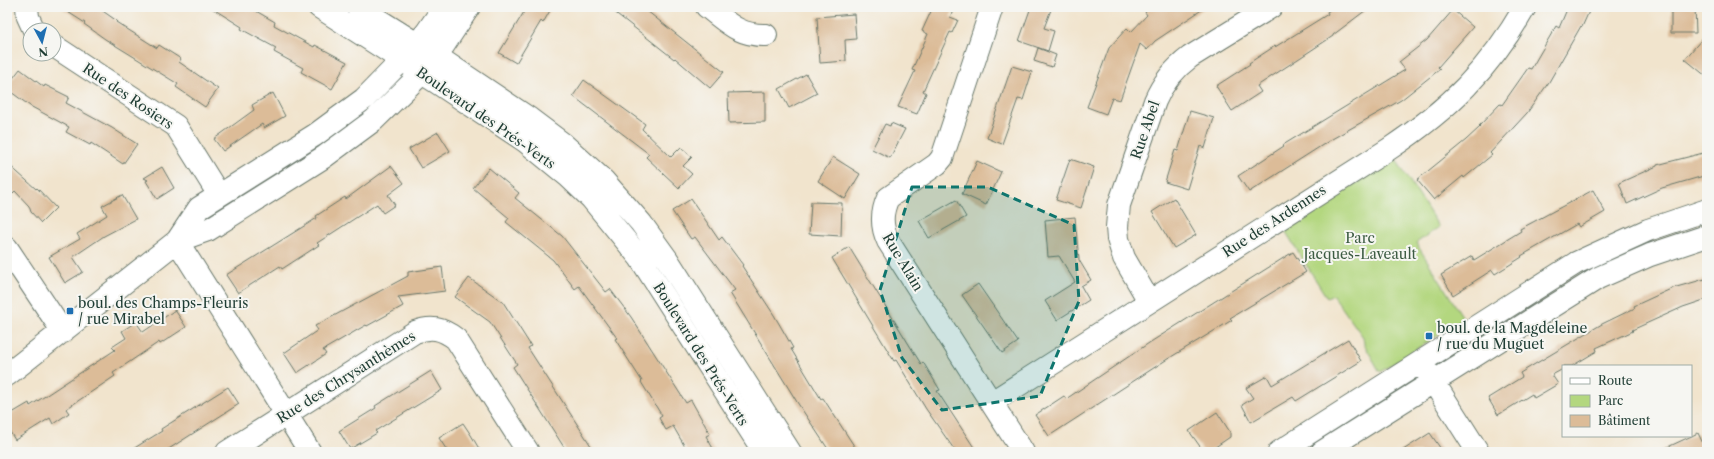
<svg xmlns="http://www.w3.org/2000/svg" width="1714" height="459" viewBox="0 0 1714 459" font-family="'Libre Caslon Text',serif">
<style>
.green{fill:#b3d77f;stroke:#698a5a}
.building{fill:#dcbc98}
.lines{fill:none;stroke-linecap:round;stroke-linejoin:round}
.minor-casing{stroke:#68776a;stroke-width:24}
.minor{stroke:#fff;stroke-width:22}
.marked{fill:#0f766e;fill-opacity:0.2;stroke:#0f766e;stroke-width:3;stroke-dasharray:8 5;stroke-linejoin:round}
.poi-dot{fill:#1f6fb2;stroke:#f6f6f2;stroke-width:1.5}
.labels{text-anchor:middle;stroke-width:4;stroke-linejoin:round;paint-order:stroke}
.street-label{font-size:14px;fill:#1f3d34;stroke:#f6f6f2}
.park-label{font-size:14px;fill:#3d5c43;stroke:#f6f6f2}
.poi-label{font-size:14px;fill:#1f3d34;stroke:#f6f6f2;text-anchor:start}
</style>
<rect width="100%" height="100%" fill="#f6f6f2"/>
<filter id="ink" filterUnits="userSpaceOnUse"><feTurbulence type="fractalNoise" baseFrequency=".025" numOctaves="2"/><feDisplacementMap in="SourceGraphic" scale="8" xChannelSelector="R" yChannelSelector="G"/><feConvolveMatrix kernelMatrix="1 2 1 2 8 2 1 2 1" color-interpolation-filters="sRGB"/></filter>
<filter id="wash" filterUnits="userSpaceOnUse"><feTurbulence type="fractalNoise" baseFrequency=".012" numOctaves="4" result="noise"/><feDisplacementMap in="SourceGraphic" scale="16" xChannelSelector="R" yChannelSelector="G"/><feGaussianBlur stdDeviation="0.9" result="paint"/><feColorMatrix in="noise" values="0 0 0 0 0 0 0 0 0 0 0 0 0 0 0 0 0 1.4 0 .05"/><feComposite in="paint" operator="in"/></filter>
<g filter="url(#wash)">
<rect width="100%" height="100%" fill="#f1e4cd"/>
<path class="green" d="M1395 158 1439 227 1416 243 1464 319 1380 372 1364 344 1363 337 1333 295 1327 298 1284 229Z"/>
<g id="blocks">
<path class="building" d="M60 7H97L117 21 116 22 157 48 159 45 181 59 179 62 218 89 205 107 176 87 178 84 105 39 84 24 85 23Z
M210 7H249L275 22 274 25 314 47 315 45 347 62 332 89 301 72 303 68 274 52 276 48 241 29 242 27Z
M527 7H552L543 23 541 21 516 63 499 53Z
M608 7H642L724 72 710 88 675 58 674 59Z
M933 7H955L950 17 958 20 952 33 950 32 923 91 926 93 917 114 898 107 915 71 912 70 928 34 922 31Z
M1031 7H1052L1044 28 1054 31 1048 51 1019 41Z
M1152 7H1206L1155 41 1147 50 1140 44 1120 100 1112 98 1106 114 1087 107 1109 48 1127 28 1131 32 1147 15 1145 12Z
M1334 7H1370L1333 35V36L1257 86 1261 92 1232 111 1216 86 1250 64 1249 63 1275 46V47L1328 14 1327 12Z
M1568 7H1591L1582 27 1581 26 1549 82 1527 113 1490 153 1492 155 1464 178 1463 176 1434 200 1417 180 1466 140 1480 127 1479 126 1500 104 1502 105 1528 68 1531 69 1556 26 1559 28Z
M1671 7H1695L1696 33H1671Z
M1453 10 1473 27 1438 67 1440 69 1401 100 1332 139 1249 192 1238 176 1284 146 1283 145 1405 70 1399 62 1427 40Z
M854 14 856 39 845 40 846 61 820 63 817 17Z
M1707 33V77L1685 59Z
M1038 48 1056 55 1052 67 1034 61Z
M1012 66 1032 72 1023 100 1018 99 1002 144 987 138Z
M20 69 44 87 45 85 69 97 66 103 112 128 137 144 123 164 91 143 90 145 66 132 69 127 30 106 7 89V86Z
M806 74 817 93 789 108 779 89Z
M584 80 645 124 642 129 671 157 681 147 692 157 683 166 692 174 679 188 646 157 649 154 573 96Z
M765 92V122L729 123 728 93Z
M273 93 285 116 264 128 262 124 223 151 214 139 254 110 252 105Z
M1190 111 1214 118 1205 148 1200 146 1187 189 1165 182 1175 150 1178 151Z
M891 123 905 129 890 158 872 149 885 124 890 126Z
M438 132 450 151 421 168 409 149Z
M1707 152V175L1662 188 1627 204 1619 183 1657 166V165Z
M833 157 860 174 845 199 818 181Z
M1070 159 1094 167 1081 208 1056 200Z
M977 161 1001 172 986 205 962 194Z
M7 163 36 189 37 188 56 208 41 223 31 212 29 206 15 191 7 199Z
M391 166 404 183 388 195 395 205 383 213 377 204 317 243 319 245 282 269 280 266 238 293 226 275 317 218 316 216 345 197 346 199Z
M162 167 174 188 157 199 146 181 148 180 144 178Z
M489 168 519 193 515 198 562 236 606 292 610 289 631 317 686 403 691 400 710 434 706 436 715 452H688L673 426 666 430 659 418 662 416 641 382 642 381 615 339 617 338 579 286 575 289 553 260 506 222 509 218 473 188Z
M1593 190 1605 212 1579 227 1577 224 1521 256 1522 257 1495 274 1492 270 1453 295 1441 275 1472 256 1474 260 1521 231 1520 229Z
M122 195 136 219 104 236 73 257 83 272 65 283 49 257 80 239 77 234 107 215 102 206Z
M1174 198 1196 235 1174 248 1152 212Z
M691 199 719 240 722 237 743 265 742 266 774 315 793 348 791 349 821 399 823 398 858 452H830L797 402 730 293 735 290 695 237 691 239 672 211Z
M956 200 966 217 929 238 919 221Z
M811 202 842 203 841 236 809 234Z
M1075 217 1079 260 1091 280 1081 286 1089 300 1057 320 1045 301 1075 282 1059 256 1048 257 1045 220Z
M849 247 921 364 923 362 940 390 937 391 977 452H956L926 409 896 360 894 361 832 258Z
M1293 252 1306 272 1230 318 1232 320 1166 360 1049 436 1035 415 1064 396 1066 399 1149 343Z
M442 267 445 291 398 297 403 306 367 326 366 325 323 350 326 354 297 373 284 353 318 330 315 326 408 276V272Z
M469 278 503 302 531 346 528 348 595 452H567L513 367 517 364 490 322 455 297Z
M1705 279 1707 287V299L1683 307 1632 330 1633 331 1596 348 1597 351 1572 366H1563V369L1552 375 1558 384 1534 398 1532 394 1498 415 1488 398 1522 377 1520 373 1602 324 1635 308 1634 306 1673 288Z
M978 284 1018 342 1002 353 962 295Z
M175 310 186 327 160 344 159 342 113 373 115 376 66 409 69 413 53 424 50 418 15 440 7 427V416L29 403 30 406 115 350 112 347 126 338 122 331 136 322 143 332Z
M1348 339 1361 361 1296 401 1293 397 1251 422 1242 405 1253 398 1246 388 1267 376 1272 385Z
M431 371 442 390 375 431 377 433 350 449 339 431 376 408 375 406Z
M228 387 239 404 164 452H128L162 431 161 429Z
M1217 412 1230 432V437L1208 452H1204L1189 431Z
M463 423 471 435 481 452H448L439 438Z
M1430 433 1443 452H1400Z
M1698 433 1707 452H1657Z"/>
</g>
</g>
<g filter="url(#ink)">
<use href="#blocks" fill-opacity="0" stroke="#68776a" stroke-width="1"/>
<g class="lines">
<g class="minor-casing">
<path id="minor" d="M27 7 28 17 34 30
M319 7 436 82 525 141 569 177 591 198 640 258 764 452
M358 7 436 56 530 119 562 143 604 181 641 223 667 259 790 452
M707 7C727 22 739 36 766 35
M992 7 942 158 937 164 888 198C881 213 881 226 888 241L1023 452
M54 46 176 126 219 195
M177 241 208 230 324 157 374 120 422 73 444 45 469 7
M177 241 310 452
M7 248 63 332
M1149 301 1124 258 1118 239 1117 227 1119 205 1155 101C1163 82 1174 69 1190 57L1271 7
M1426 370 1478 452
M7 375 177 241 199 208 315 135 364 99 402 60 426 33 444 7
M992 402 1389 149C1449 109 1489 70 1525 7
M227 452 415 332C431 326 442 328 456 339L528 452
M1279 452 1576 263 1648 230 1707 210
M1322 452 1598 278 1650 255 1707 236"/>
</g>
<use href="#minor" class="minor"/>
</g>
</g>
<path class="marked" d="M912 187H988L1074 225 1079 301 1040 396 942 410 902 358 880 290Z"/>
<g class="poi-dot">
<rect x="66" y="307" width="8" height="8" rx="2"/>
<rect x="1425" y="332" width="8" height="8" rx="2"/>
</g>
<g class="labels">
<g class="street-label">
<text transform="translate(128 96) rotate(34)" y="5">Rue des Rosiers</text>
<text transform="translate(486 118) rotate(35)" y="5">Boulevard des Prés-Verts</text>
<text transform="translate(1145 130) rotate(-71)" y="5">Rue Abel</text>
<text transform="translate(1274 221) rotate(-33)" y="5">Rue des Ardennes</text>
<text transform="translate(903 262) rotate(59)" y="5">Rue Alain</text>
<text transform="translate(701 354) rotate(58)" y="5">Boulevard des Prés-Verts</text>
<text transform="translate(346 377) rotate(-32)" y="5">Rue des Chrysanthèmes</text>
</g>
<g class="park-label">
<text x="1360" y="243">Parc<tspan x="1360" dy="16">Jacques-Laveault</tspan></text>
</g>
<g class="poi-label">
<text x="78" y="308">boul. des Champs-Fleuris<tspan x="78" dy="16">/ rue Mirabel</tspan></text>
<text x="1437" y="333">boul. de la Magdeleine<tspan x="1437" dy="16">/ rue du Muguet</tspan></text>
</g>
</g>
<rect width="1714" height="459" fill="none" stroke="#f6f6f2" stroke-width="24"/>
<rect x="1562" y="365" width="130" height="72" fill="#f6f6f2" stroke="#a0aca6"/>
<rect x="1570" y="378" width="20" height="6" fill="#ffffff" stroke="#a0aca6"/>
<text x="1598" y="385" font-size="12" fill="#1f3d34">Route</text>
<rect x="1570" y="395" width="20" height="12" fill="#b3d77f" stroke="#a0aca6"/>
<text x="1598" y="405" font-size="12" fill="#1f3d34">Parc</text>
<rect x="1570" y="415" width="20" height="12" fill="#dcbc98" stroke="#a0aca6"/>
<text x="1598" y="425" font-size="12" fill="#1f3d34">Bâtiment</text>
<g transform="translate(42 42) rotate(173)"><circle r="19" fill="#f6f6f2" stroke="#a0aca6"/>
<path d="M0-3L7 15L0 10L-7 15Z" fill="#1f6fb2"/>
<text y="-6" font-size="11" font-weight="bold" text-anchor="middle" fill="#1f3d34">N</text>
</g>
</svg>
